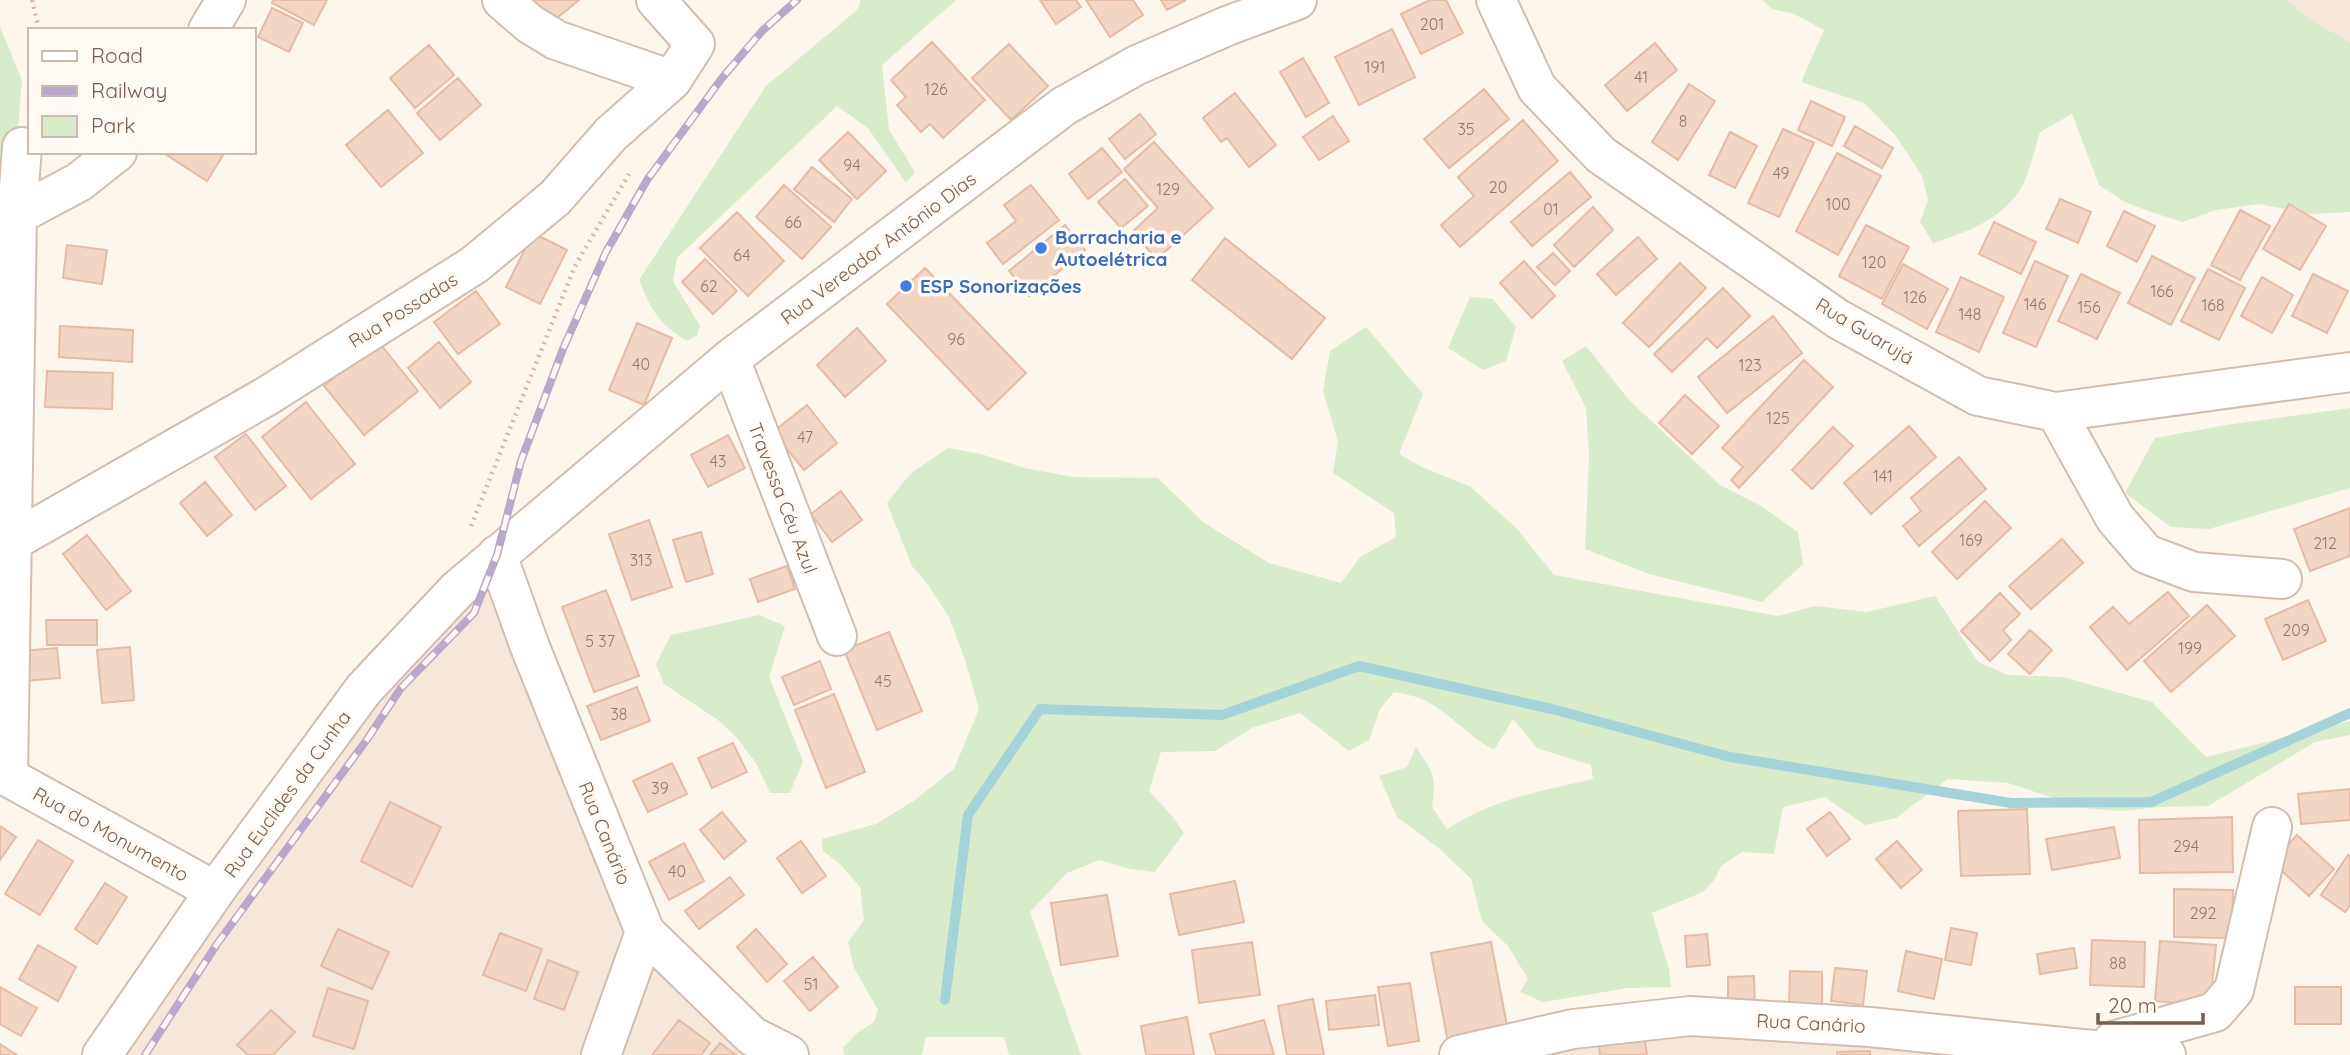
<svg xmlns="http://www.w3.org/2000/svg" width="2350" height="1055" viewBox="0 0 2350 1055" font-family="Quicksand,sans-serif">
<style>
.residential{fill:#f5e8da}
.green{fill:#d8ecc9}
.lines{fill:none;stroke-linecap:round;stroke-linejoin:round}
.stream{stroke:#a5d3da;stroke-width:10}
.building{fill:#f3d5c3;stroke:#e6bba3;stroke-width:2}
.minor-casing{stroke:#d1beb0;stroke-width:42}
.path{stroke:#d9b8a5;stroke-width:4.5;stroke-dasharray:2 5;stroke-linecap:butt}
.minor{stroke:#fff;stroke-width:38}
.rail-casing{stroke:#b9a8c9;stroke-width:8}
.rail{stroke:#fffaf3;stroke-width:5;stroke-dasharray:16;stroke-linecap:butt}
.shop-dot{fill:#3f7fe0;stroke:#fffaf3;stroke-width:2.5}
.labels{text-anchor:middle;stroke-width:7;stroke-linejoin:round;paint-order:stroke}
.number-label{font-size:16px;fill:#987a6a}
.shop-label{font-size:19px;font-weight:bold;fill:#366cbe;stroke:#fffaf3;text-anchor:start}
.street-label{font-size:19px;fill:#7a5c4d;stroke:#fffaf3}
</style>
<rect width="100%" height="100%" fill="#fdf6ec"/>
<path class="residential" d="M2234 0H2350V85Z
M497 555 645 932 789 1055H102L215 891Z
M1573 1029 2166 1055H1459Z"/>
<path class="green" d="M861 0H956L882 65 889 130 915 172 906 183 868 128 837 106 677 258 673 281 700 326 697 335 687 341C659 324 651 310 639 280L766 86 857 10Z
M1762 0H2286L2312 21 2350 42V212L2311 214 2259 204 2216 210 2183 222 2151 212 2125 202 2099 185 2072 114 2040 132C2036 146 2032 161 2027 175 2012 216 1971 231 1933 243L1920 222 1928 200 1922 176 1896 136 1864 103 1801 82 1824 30 1794 14 1772 9Z
M0 27 22 80 15 165 3 169 0 165Z
M1470 297 1493 299 1516 327 1506 361 1483 370 1448 348Z
M1366 327 1423 394 1399 454 1420 466 1471 487 1518 530 1554 575 1778 616 1815 606 1867 612 1935 596 1978 662 2008 675 2063 677 2152 702 2206 757 2350 721V735L2315 742 2208 806 2159 807 2120 811 2084 808 2008 783 1948 779 1896 818 1865 825 1825 797 1783 807 1774 854 1742 852 1721 866 1715 879 1703 892 1652 913 1669 969 1671 987 1628 988 1543 1002 1520 992 1528 979 1508 946 1482 921 1471 879 1440 849 1397 817 1379 776 1407 767 1416 747C1434 773 1436 776 1432 807L1447 829C1497 798 1537 792 1593 779L1591 765 1537 748 1513 719 1494 750C1468 736 1451 714 1426 701 1417 696 1404 694 1394 692L1380 709 1369 740 1349 751 1300 713 1252 728 1215 751 1161 752 1149 791 1173 817 1184 833 1155 872 1130 869 1099 860 1067 873 1030 912 1081 1055H1009L1004 1037H926L922 1055H844L843 1048 857 1033 874 1022 878 1010 854 968 848 942 864 920 860 887 840 864 823 851 822 839 876 824 915 800 954 769 979 709 965 660 949 617 926 582 912 566 887 503 910 474 948 448 981 454 1025 468 1073 477 1158 478 1203 522 1269 563 1341 583 1360 557 1396 537 1394 513 1333 473 1338 441 1323 391 1330 351Z
M1586 346 1629 400 1720 485 1761 506 1798 532 1803 564 1762 602 1649 574 1585 549 1589 456 1586 408 1562 361Z
M2350 408V488L2209 529 2171 527 2125 493 2155 438 2226 425Z
M759 615 785 626 769 677 803 761 790 793H770L756 763 736 737 718 720 664 684 656 664 671 635Z"/>
<g class="lines">
<path class="stream" d="M945 1000 968 815 1040 709 1222 715 1359 666 1552 709 1730 757 2011 803 2151 802 2350 713"/>
</g>
<path class="building" d="M273 0H327L314 25 272 3Z
M533 0H579L552 22Z
M1040 0H1076L1081 7 1056 24Z
M1086 0H1133L1143 15 1110 37Z
M1161 0H1186L1167 10Z
M1430 0H1446L1463 33 1421 54 1401 14Z
M272 8 303 23 289 52 258 37Z
M1392 29 1415 77 1359 105 1335 57Z
M932 42 985 100 943 138 930 124 921 132 897 105 906 97 891 80Z
M1655 43 1677 70 1627 111 1605 85Z
M1009 44 1048 86 1011 120 972 78Z
M429 45 454 75 415 108 390 78Z
M1303 58 1329 103 1306 117 1280 72Z
M458 78 481 105 440 140 417 113Z
M1689 84 1715 101 1678 160 1652 142Z
M1484 89 1509 119 1449 168 1424 139Z
M1235 93 1276 145 1249 167 1227 138 1221 142 1203 118Z
M1811 101 1845 117 1832 146 1798 130Z
M388 110 423 153 381 187 346 145Z
M1140 114 1156 134 1125 159 1109 139Z
M1333 116 1349 141 1319 160 1303 137Z
M1523 120 1558 161 1460 247 1441 225 1474 196 1458 177Z
M1855 126 1893 148 1882 168 1844 146Z
M1783 129 1814 143 1779 217 1748 203Z
M848 132 886 171 857 199 819 160Z
M1730 132 1757 146 1735 188 1709 175Z
M1154 142 1213 208 1157 259 1132 232 1158 208 1124 169Z
M1102 148 1122 172 1088 199 1069 174Z
M162 152H225L207 181Z
M1837 153 1881 176 1838 255 1796 231Z
M812 167 852 199 834 222 794 189Z
M1570 172 1591 197 1532 246 1511 222Z
M1125 179 1148 206 1121 228 1098 202Z
M784 185 831 227 802 259 756 217Z
M1031 185 1059 220 1003 264 987 243 1016 221 1004 205Z
M2060 199 2091 212 2078 243 2046 229Z
M2289 204 2326 226 2300 270 2263 249Z
M1593 207 1613 230 1574 267 1554 245Z
M2240 210 2270 226 2240 280 2211 265Z
M2124 211 2155 226 2137 262 2107 246Z
M737 212 784 261 748 296 700 248Z
M1994 222 2036 242 2021 274 1979 254Z
M1065 225 1085 250 1029 296 1009 271Z
M1866 225 1909 247 1882 299 1839 276Z
M533 233 567 250 540 304 506 287Z
M1638 237 1657 259 1616 295 1597 274Z
M1225 238 1325 318 1292 359 1192 280Z
M67 245 107 250 102 284 63 278Z
M1553 253 1570 271 1555 285 1537 267Z
M2152 256 2195 278 2171 325 2128 303Z
M705 259 737 291 713 314 682 282Z
M1524 261 1555 296 1532 318 1500 283Z
M2035 261 2068 276 2036 347 2003 333Z
M1680 263 1706 288 1649 347 1623 323Z
M1903 264 1948 289 1927 329 1882 304Z
M925 268 1026 373 988 410 887 304Z
M2208 269 2245 288 2219 340 2181 321Z
M2081 274 2120 293 2097 339 2058 321Z
M2313 274 2348 291 2327 333 2292 316Z
M1961 277 2004 297 1979 352 1936 332Z
M2262 277 2293 295 2272 333 2241 316Z
M1723 288 1750 316 1717 348 1707 338 1672 372 1654 354Z
M476 291 500 324 458 354 434 322Z
M1773 316 1802 353 1727 413 1698 377Z
M637 323 672 338 644 405 609 390Z
M60 326 133 330 132 362 59 357Z
M857 328 886 361 845 397 817 365Z
M378 341 418 391 364 435 324 386Z
M439 342 471 382 440 408 408 368Z
M1804 360 1833 387 1739 488 1731 480 1743 467 1722 448Z
M47 371 113 373 112 409 45 407Z
M1685 395 1719 426 1692 454 1659 423Z
M306 402 355 464 311 499 262 437Z
M807 405 837 443 804 470 773 432Z
M1909 426 1936 457 1871 514 1844 483Z
M1833 427 1853 446 1812 489 1792 470Z
M246 434 286 486 255 510 215 457Z
M728 435 745 468 708 487 691 455Z
M1959 457 1986 489 1919 546 1903 526 1921 511 1911 498Z
M205 482 232 515 207 536 180 503Z
M841 491 862 520 832 542 811 514Z
M1985 501 2011 528 1957 579 1932 552Z
M2350 508V556L2310 571 2294 529Z
M649 520 672 587 632 600 609 534Z
M701 532 713 574 686 582 673 540Z
M87 535 131 591 106 610 63 554Z
M2062 539 2083 563 2031 609 2009 586Z
M787 566 795 589 758 602 750 579Z
M606 590 639 676 594 692 562 607Z
M2168 592 2189 616 2127 670 2090 627 2113 607 2129 624Z
M2000 593 2020 614 2003 630 2011 640 1990 661 1961 631Z
M2308 600 2326 641 2283 660 2265 619Z
M2207 605 2235 636 2171 692 2144 661Z
M46 620H97V645H47Z
M2030 630 2052 650 2030 674 2008 654Z
M889 632 922 711 877 730 844 650Z
M130 647 134 700 102 703 97 650Z
M57 648 60 678 23 681 20 651Z
M820 661 831 689 794 705 782 677Z
M637 687 650 721 601 740 587 706Z
M834 694 865 772 826 788 795 710Z
M733 743 747 772 712 788 698 758Z
M672 763 687 794 648 812 633 781Z
M2350 789V820L2301 824 2298 794Z
M390 802 441 827 412 887 361 861Z
M2027 809 2030 874 1961 876 1958 811Z
M722 812 746 841 724 859 700 830Z
M1830 812 1850 839 1827 856 1807 829Z
M2232 817 2233 872 2140 873 2139 820Z
M0 826 16 837 0 860Z
M2114 827 2120 858 2052 870 2046 839Z
M2297 835 2334 869 2309 896 2272 862Z
M38 840 73 861 40 915 5 894Z
M801 841 826 876 802 893 777 858Z
M1897 841 1922 870 1901 888 1876 859Z
M684 843 704 881 669 900 649 862Z
M2348 855 2350 856V905L2345 912 2321 895Z
M730 877 744 895 699 929 685 911Z
M1235 881 1244 922 1179 935 1170 894Z
M105 883 127 897 97 944 75 929Z
M2174 889 2233 890 2232 938 2174 937Z
M1107 895 1118 956 1061 965 1051 903Z
M1951 928 1977 933 1971 965 1945 960Z
M338 929 389 952 372 989 321 966Z
M756 929 787 964 767 982 737 947Z
M500 933 542 949 526 991 483 975Z
M1707 934 1710 965 1687 967 1685 936Z
M2092 940 2145 942 2144 987 2090 985Z
M2160 941 2216 945 2210 1006 2155 1001Z
M1252 942 1260 995 1199 1003 1192 950Z
M1491 942 1508 1031 1448 1042 1431 953Z
M38 945 76 967 58 1001 19 979Z
M2074 948 2077 968 2040 974 2037 954Z
M1906 951 1942 959 1934 999 1898 991Z
M813 957 838 987 810 1011 784 981Z
M548 960 578 972 564 1010 534 999Z
M1835 968 1867 971 1863 1005 1831 1001Z
M1790 971 1822 972V1005L1789 1004Z
M1754 976 1755 1010H1728V977Z
M1410 983 1419 1041 1388 1046 1378 987Z
M0 987 37 1008 21 1036 0 1024Z
M2295 987H2341V1024H2295Z
M328 988 368 1001 354 1049 313 1036Z
M1375 995 1379 1025 1329 1030 1326 1001Z
M1313 999 1324 1055H1287L1278 1006Z
M271 1010 295 1032 273 1055H248L237 1045Z
M1187 1017 1194 1055H1146L1141 1026Z
M679 1020 710 1043 701 1055H652Z
M1264 1020 1274 1055H1216L1210 1034Z
M1644 1036 1647 1055H1600L1599 1043Z
M720 1043 736 1055H710Z
M0 1044 17 1055H0Z
M1870 1051V1055H1837V1052Z"/>
<g class="lines">
<g class="minor-casing">
<path id="minor" d="M502 0 530 24 556 40 672 80
M1496 0 1537 88 1601 155 1838 319 1978 396 2056 412 2350 372
M208 30 226 0
M22 147 17 215 8 777 215 891
M17 215 79 182 117 152
M730 359 837 636
M2056 412 2115 518 2146 554 2194 572 2282 579
M11 542 267 396 474 265 555 198 611 134 672 80 695 44 656 0
M497 555 530 647 645 932 752 1036 789 1055
M2113 1041 2215 1012 2234 990 2272 827
M102 1055 215 891 364 689 457 590 730 359 1064 106 1137 65 1227 26 1297 0
M601 1055 645 932
M1459 1055 1573 1029 1690 1016 1870 1027 2082 1049 2166 1055"/>
</g>
<path class="path" d="M32 0 39 30
M471 526 575 266 629 174"/>
<use href="#minor" class="minor"/>
<g class="rail-casing">
<path id="rail" d="M145 1055 217 944 368 738 401 688 474 613 497 555 521 461 563 349 606 252 647 180 722 78 762 31 797 0"/>
</g>
<use href="#rail" class="rail"/>
</g>
<g class="shop-dot">
<circle cx="1041" cy="248" r="7"/>
<circle cx="906" cy="286" r="7"/>
</g>
<g class="labels">
<g class="number-label">
<text x="1432" y="30">201</text>
<text x="1375" y="73">191</text>
<text x="1641" y="83">41</text>
<text x="936" y="95">126</text>
<text x="1683" y="127">8</text>
<text x="1466" y="135">35</text>
<text x="852" y="171">94</text>
<text x="1781" y="179">49</text>
<text x="1498" y="193">20</text>
<text x="1168" y="195">129</text>
<text x="1838" y="210">100</text>
<text x="1551" y="215">01</text>
<text x="793" y="228">66</text>
<text x="742" y="261">64</text>
<text x="1874" y="268">120</text>
<text x="709" y="292">62</text>
<text x="2162" y="297">166</text>
<text x="1915" y="303">126</text>
<text x="2035" y="310">146</text>
<text x="2213" y="311">168</text>
<text x="2089" y="313">156</text>
<text x="1970" y="320">148</text>
<text x="956" y="345">96</text>
<text x="641" y="370">40</text>
<text x="1750" y="371">123</text>
<text x="1778" y="424">125</text>
<text x="805" y="443">47</text>
<text x="718" y="467">43</text>
<text x="1883" y="482">141</text>
<text x="1971" y="546">169</text>
<text x="2325" y="549">212</text>
<text x="641" y="566">313</text>
<text x="2296" y="636">209</text>
<text x="600" y="647">5 37</text>
<text x="2190" y="654">199</text>
<text x="883" y="687">45</text>
<text x="619" y="720">38</text>
<text x="660" y="794">39</text>
<text x="2186" y="852">294</text>
<text x="677" y="877">40</text>
<text x="2203" y="919">292</text>
<text x="2118" y="969">88</text>
<text x="811" y="990">51</text>
</g>
<g class="shop-label">
<text x="1055" y="244">Borracharia e<tspan x="1055" dy="22">Autoelétrica</tspan></text>
<text x="920" y="293">ESP Sonorizações</text>
</g>
<g class="street-label">
<text transform="translate(878 248) rotate(-37)" y="7">Rua Vereador Antônio Dias</text>
<text transform="translate(403 310) rotate(-32)" y="7">Rua Possadas</text>
<text transform="translate(1865 331) rotate(31)" y="7">Rua Guarujá</text>
<text transform="translate(783 498) rotate(69)" y="7">Travessa Céu Azul</text>
<text transform="translate(287 794) rotate(-54)" y="7">Rua Euclides da Cunha</text>
<text transform="translate(605 833) rotate(68)" y="7">Rua Canário</text>
<text transform="translate(111 834) rotate(29)" y="7">Rua do Monumento</text>
<text transform="translate(1811 1023) rotate(3)" y="7">Rua Canário</text>
</g>
</g>
<rect x="28" y="28" width="228" height="126" fill="#fffaf3" stroke="#cabbb1" stroke-width="2"/>
<rect x="42" y="51" width="35" height="10" fill="#ffffff" stroke="#cabbb1" stroke-width="2"/>
<text x="91" y="63" font-size="21" fill="#7a5c4d">Road</text>
<rect x="42" y="86" width="35" height="10" fill="#b9a8c9" stroke="#cabbb1" stroke-width="2"/>
<text x="91" y="98" font-size="21" fill="#7a5c4d">Railway</text>
<rect x="42" y="116" width="35" height="21" fill="#d8ecc9" stroke="#cabbb1" stroke-width="2"/>
<text x="91" y="133" font-size="21" fill="#7a5c4d">Park</text>
<path d="M2098 1013v10h105v-10" fill="none" stroke="#7a5c4d" stroke-width="3.5"/>
<text x="2108" y="1013" font-size="21" fill="#7a5c4d" stroke="#fffaf3" stroke-width="5" paint-order="stroke">20 m</text>
</svg>
